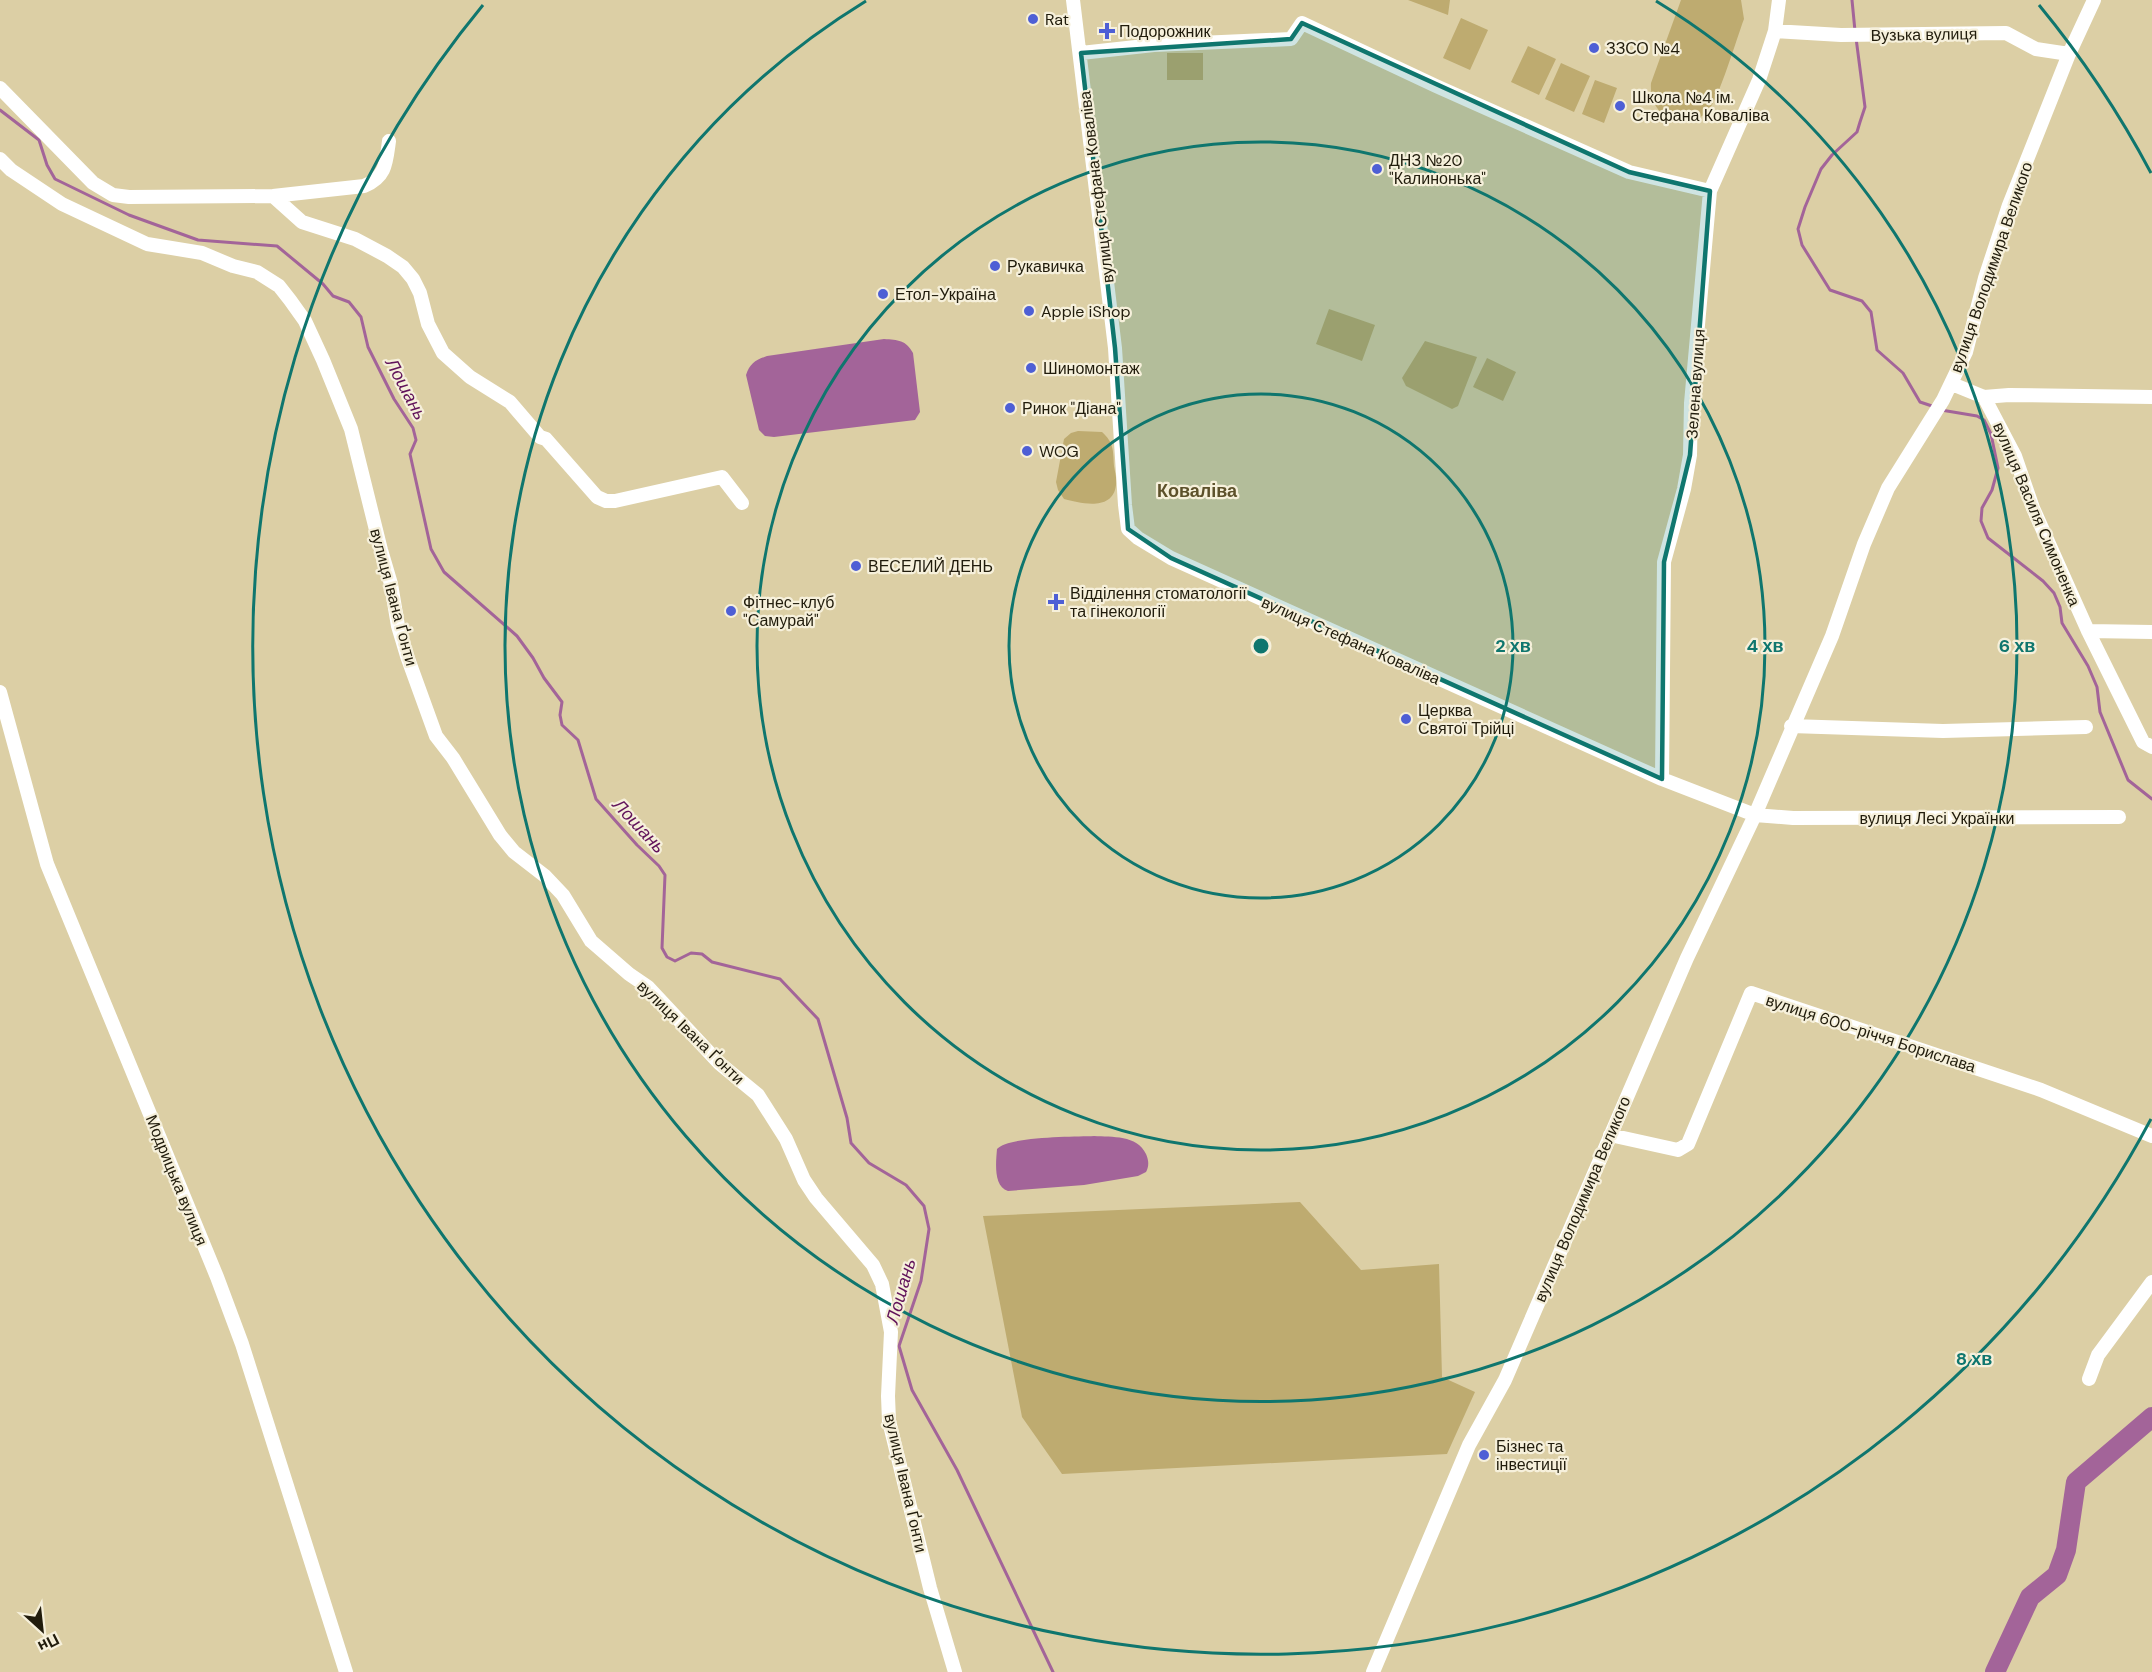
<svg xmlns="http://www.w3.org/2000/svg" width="2152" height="1672" viewBox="0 0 2152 1672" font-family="'DM Sans',sans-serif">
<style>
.green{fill:#beab70}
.water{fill:#a36499}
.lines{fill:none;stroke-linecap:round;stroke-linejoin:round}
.stream{stroke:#a36499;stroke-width:3}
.river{stroke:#a36499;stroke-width:20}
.minor{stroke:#fff;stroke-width:14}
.marked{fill:#0f766e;fill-opacity:0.2;stroke:#0f766e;stroke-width:4.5;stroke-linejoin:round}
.ring{fill:none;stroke:#0f766e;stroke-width:3}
.poi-dot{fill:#4e5fd5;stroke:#f6f0db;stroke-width:2}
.labels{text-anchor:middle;stroke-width:4.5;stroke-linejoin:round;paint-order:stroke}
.poi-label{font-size:16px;fill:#211c0c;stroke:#f6f0db;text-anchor:start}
.street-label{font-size:16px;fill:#211c0c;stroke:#f6f0db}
.water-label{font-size:18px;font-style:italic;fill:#61135a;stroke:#f6f0db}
.neighbourhood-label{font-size:18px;font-weight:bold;fill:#5d512b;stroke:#f6f0db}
.centre{fill:#0f766e;stroke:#f6f0db;stroke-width:3}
.ring-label{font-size:18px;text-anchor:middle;font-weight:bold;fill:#0f766e;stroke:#f6f0db;stroke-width:4.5;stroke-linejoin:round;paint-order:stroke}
</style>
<rect width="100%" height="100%" fill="#dccfa5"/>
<path class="green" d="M1408 0H1450L1448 15Z
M1681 0H1741L1744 19C1737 37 1719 99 1708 111 1697 123 1678 125 1665 116 1654 108 1650 96 1651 83Z
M1461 18 1488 30 1470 70 1443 58Z
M1528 46 1556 59 1539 95 1511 82Z
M1167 53H1203V80H1167Z
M1561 63 1590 76 1574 112 1545 99Z
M1595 80 1617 88 1604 123 1582 114Z
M1329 309 1375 325 1362 361 1316 344Z
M1425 341 1477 357 1458 406 1452 409 1406 386 1402 378Z
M1487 358 1516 372 1503 401 1473 387Z
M1078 431 1102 432C1114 443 1113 450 1114 466 1115 472 1117 479 1116 485 1113 512 1080 503 1064 499L1058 490 1056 482 1064 439 1071 433Z
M1300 1202 1361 1270 1439 1264 1442 1377 1475 1392 1447 1454 1062 1474 1022 1417 983 1216Z"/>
<path class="water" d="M884 339C898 340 906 340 913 353L920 412 915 420 774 437 765 436 759 430 746 375C750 363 756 360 767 356Z
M1094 1136C1112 1137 1137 1135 1146 1154 1149 1161 1149 1166 1146 1172L1138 1176 1084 1185 1008 1191C993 1186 996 1162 997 1149 1009 1136 1074 1137 1094 1136Z"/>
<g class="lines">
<path class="stream" d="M1852 0 1855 31
M1856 38 1865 107 1860 122 1857 132 1832 155 1821 169 1805 207 1798 229 1802 245 1830 290 1862 301 1871 312 1877 350 1903 373 1920 402 1935 407
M0 110 39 140 47 165 55 179 129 215 198 240 277 246 323 284 333 296 349 302 361 317 368 347 394 399 413 428 416 440 410 454 431 549 444 572 517 636 533 658 544 678 562 702 560 715 562 725 578 740 596 799 637 845 659 866 665 875 662 948 667 957 675 961 691 953 702 954 712 962 780 979 818 1019 847 1118 851 1143 869 1163 906 1185 924 1206 929 1229 921 1281 899 1346 912 1390 957 1470 1053 1672
M1941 410 1977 416 1984 420 1991 434 1998 468 1992 490 1982 508 1981 521 1988 538 2043 581 2054 593 2060 607 2062 623 2088 666 2097 687 2100 712 2128 780 2152 799"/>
<path class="river" d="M1995 1672 2030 1597 2057 1575 2066 1550 2076 1482 2152 1417"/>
<path class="minor" d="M1073 0 1115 348 1125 505 1128 529 1138 538 1171 558 1662 779 1755 815 1793 818 2119 817
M1775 31 1841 35 2006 33 2036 49 2069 54
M1081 53 1154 45 1291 39 1302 23 1436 86 1629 172 1710 191
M0 88 93 183 113 195 129 197 273 196 364 186C386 177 386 163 389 141
M0 159 11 170 62 204 147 244 202 253 233 266 257 272 279 286 290 300 305 321 323 360 351 429 381 550 391 584 398 626 407 656 436 736 453 758 500 835 514 852 545 876 563 895 591 941 629 974 648 987 719 1063 758 1095 786 1139 804 1180 816 1198 873 1265 882 1284 891 1332 888 1396 889 1421 930 1588 955 1672
M273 196 302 222 355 239 387 256 403 267 413 279 420 293 428 324 443 353 470 377 510 402 540 437 546 439 597 497 606 501H615L722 477 742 503
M1952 384 1984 397 2009 395 2152 397
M1984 397 2015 456 2033 508 2088 631 2143 742 2152 747
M2088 631 2152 632
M0 692 47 864 217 1277 242 1344 346 1672
M1791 726 1943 731 2086 727
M1662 779 1664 562 1684 489 1690 455 1691 403 1710 191 1759 80 1775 31 1779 0
M1610 1135 1678 1150 1688 1144 1751 993 2041 1090 2152 1136
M2089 1379 2098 1355 2152 1282
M1373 1672 1469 1445 1505 1380 1687 958 1755 815 1832 636 1864 544 1888 488 1943 400 1966 352 1985 278 2009 205 2069 54 2094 0"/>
</g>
<path class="marked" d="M1302 23 1629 172 1710 191 1690 455 1664 562 1662 779 1171 558 1128 529 1115 348 1081 53 1291 39Z"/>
<g class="ring">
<circle cx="1261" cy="646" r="252"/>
<circle cx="1261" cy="646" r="504"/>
<path d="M1656 1A756 756 0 1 1 866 1"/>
<path d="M2151 1119A1008 1008 0 1 1 483 5M2039 5A1008 1008 0 0 1 2151 173"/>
</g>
<g class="poi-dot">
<circle cx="1033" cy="19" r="6"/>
<path d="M1104 22h6v6h6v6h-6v6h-6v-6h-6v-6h6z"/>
<circle cx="1594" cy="48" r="6"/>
<circle cx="1620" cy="106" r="6"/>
<circle cx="1377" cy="169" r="6"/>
<circle cx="995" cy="266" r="6"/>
<circle cx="883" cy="294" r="6"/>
<circle cx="1029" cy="311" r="6"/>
<circle cx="1031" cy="368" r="6"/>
<circle cx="1010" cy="408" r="6"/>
<circle cx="1027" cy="451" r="6"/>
<circle cx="856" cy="566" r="6"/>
<path d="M1053 593h6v6h6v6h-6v6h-6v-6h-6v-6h6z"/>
<circle cx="731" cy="611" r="6"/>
<circle cx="1406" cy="719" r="6"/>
<circle cx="1484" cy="1455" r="6"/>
</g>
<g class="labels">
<g class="poi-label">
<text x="1045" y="25">Rat</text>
<text x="1119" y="37">Подорожник</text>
<text x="1606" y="54">ЗЗСО №4</text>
<text x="1632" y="103">Школа №4 ім.<tspan x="1632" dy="18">Стефана Коваліва</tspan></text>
<text x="1389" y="166">ДНЗ №20<tspan x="1389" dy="18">"Калинонька"</tspan></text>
<text x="1007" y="272">Рукавичка</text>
<text x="895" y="300">Етол-Україна</text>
<text x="1041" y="317">Apple iShop</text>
<text x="1043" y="374">Шиномонтаж</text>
<text x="1022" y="414">Ринок "Діана"</text>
<text x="1039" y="457">WOG</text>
<text x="868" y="572">ВЕСЕЛИЙ ДЕНЬ</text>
<text x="1070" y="599">Відділення стоматології<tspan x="1070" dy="18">та гінекології</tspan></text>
<text x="743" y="608">Фітнес-клуб<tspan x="743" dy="18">"Самурай"</tspan></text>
<text x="1418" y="716">Церква<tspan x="1418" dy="18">Святої Трійці</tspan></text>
<text x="1496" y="1452">Бізнес та<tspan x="1496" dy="18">інвестиції</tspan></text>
</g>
<g class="street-label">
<text transform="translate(1924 34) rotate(-1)" y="6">Вузька вулиця</text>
<text transform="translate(1096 187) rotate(-97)" y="6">вулиця Стефана Коваліва</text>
<text transform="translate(1991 267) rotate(-71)" y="6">вулиця Володимира Великого</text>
<text transform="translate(1695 384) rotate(-86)" y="6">Зелена вулиця</text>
<text transform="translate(2037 514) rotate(67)" y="6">вулиця Василя Симоненка</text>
<text transform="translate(394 597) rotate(75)" y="6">вулиця Івана Ґонти</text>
<text transform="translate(1351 640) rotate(24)" y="6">вулиця Стефана Коваліва</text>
<text x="1937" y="824">вулиця Лесі Українки</text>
<text transform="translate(691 1032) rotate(44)" y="6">вулиця Івана Ґонти</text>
<text transform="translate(1871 1033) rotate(18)" y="6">вулиця 600-річчя Борислава</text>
<text transform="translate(177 1180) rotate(68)" y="6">Модрицька вулиця</text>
<text transform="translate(1582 1199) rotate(-67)" y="6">вулиця Володимира Великого</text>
<text transform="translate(906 1483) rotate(77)" y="6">вулиця Івана Ґонти</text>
</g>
<g class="water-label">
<text transform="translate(406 389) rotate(62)" y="6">Лошань</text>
<text transform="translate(639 826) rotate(47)" y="6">Лошань</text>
<text transform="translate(901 1291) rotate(-74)" y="6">Лошань</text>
</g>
<g class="neighbourhood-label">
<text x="1197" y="497">Коваліва</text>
</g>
</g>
<circle cx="1261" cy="646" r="9" class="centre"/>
<g class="ring-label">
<text x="1513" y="652">2 хв</text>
<text x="1765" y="652">4 хв</text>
<text x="2017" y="652">6 хв</text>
<text x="1974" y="1365">8 хв</text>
</g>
<g transform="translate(42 1630) rotate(153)" stroke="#f6f0db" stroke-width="4.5" paint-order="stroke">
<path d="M0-4.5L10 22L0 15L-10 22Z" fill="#211c0c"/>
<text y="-9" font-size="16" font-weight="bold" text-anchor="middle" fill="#211c0c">Пн</text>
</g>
</svg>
